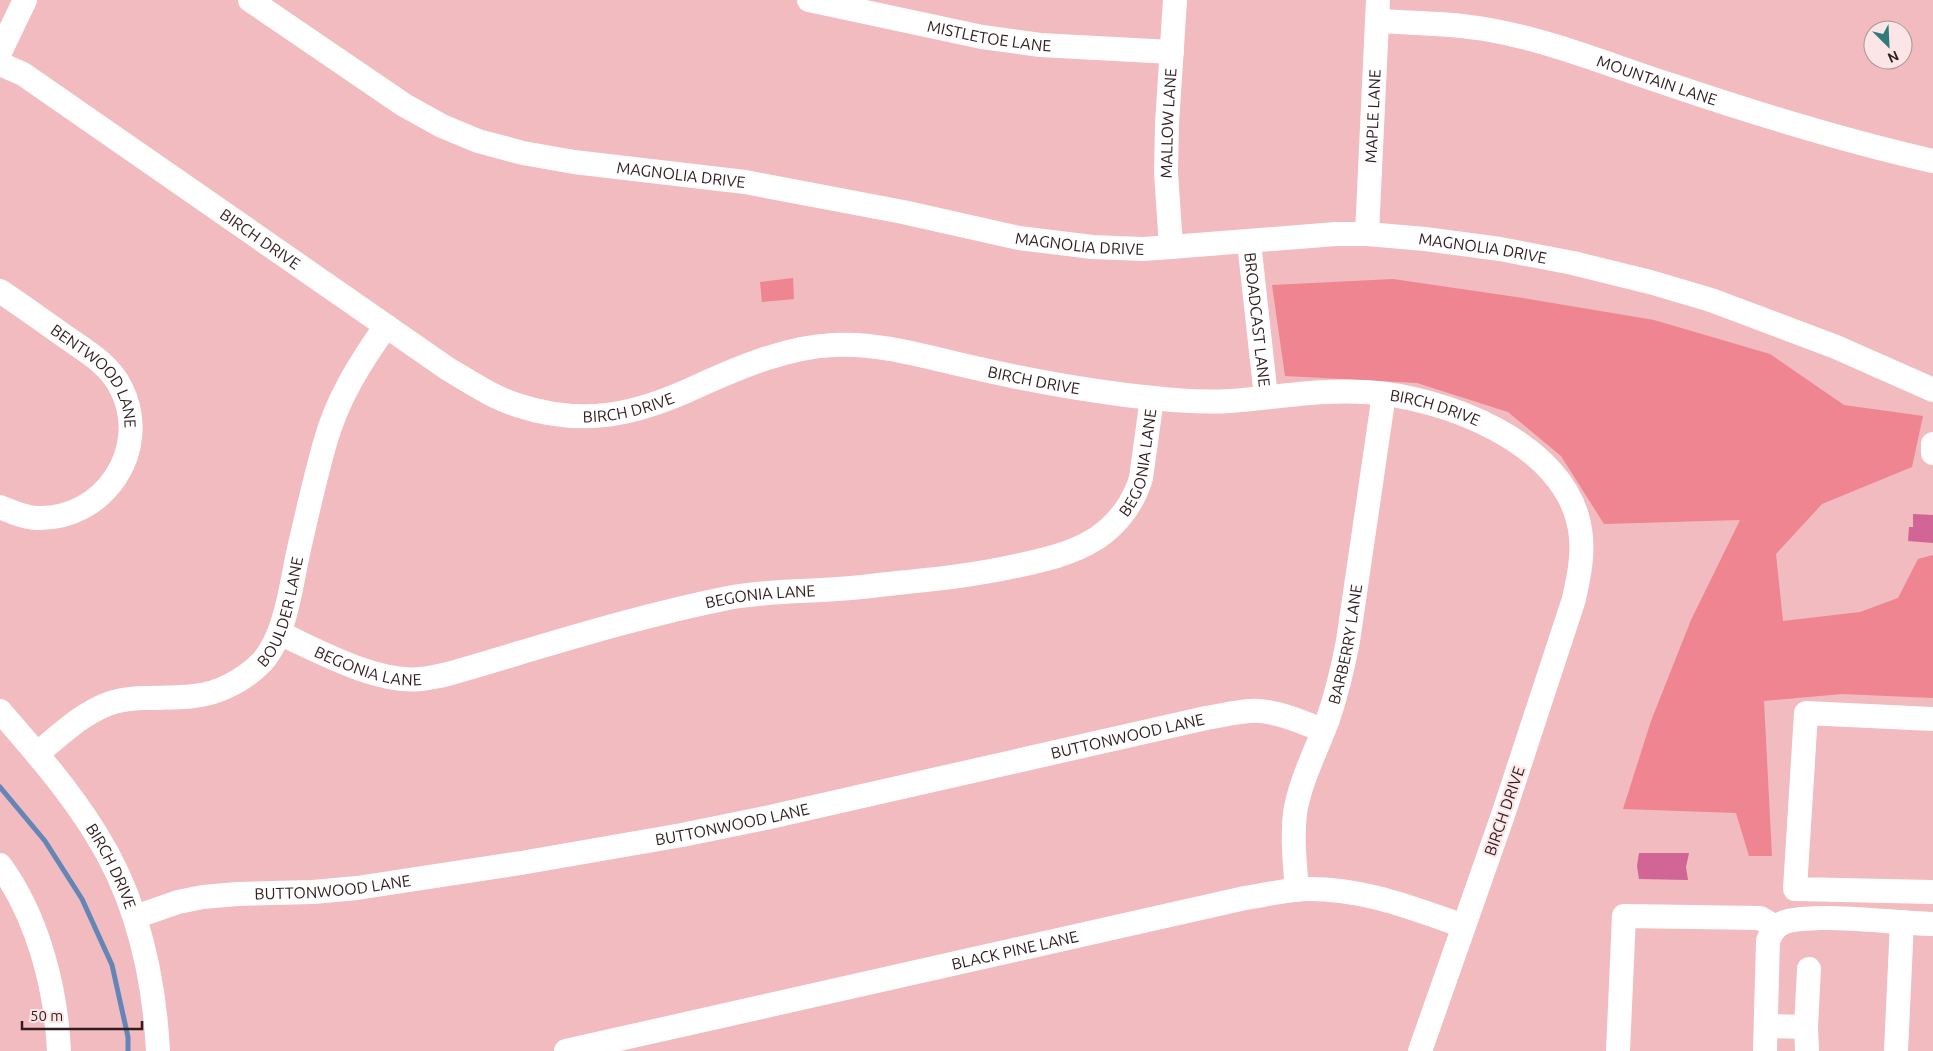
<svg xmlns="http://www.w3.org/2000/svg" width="1933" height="1051" viewBox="0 0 1933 1051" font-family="Ubuntu,sans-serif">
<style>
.green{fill:#ee8591}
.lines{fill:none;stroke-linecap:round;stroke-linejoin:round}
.stream{stroke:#6386b7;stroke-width:5}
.building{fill:#d16595}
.minor{stroke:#fff;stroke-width:24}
.labels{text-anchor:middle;stroke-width:4.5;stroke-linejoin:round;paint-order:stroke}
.street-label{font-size:16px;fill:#311d1f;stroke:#fce5e7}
</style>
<rect width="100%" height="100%" fill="#f1bbbf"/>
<path class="green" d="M793 278 794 299 762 302 760 282Z
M1393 279 1523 298 1654 320 1770 354 1844 405 1923 416 1912 467 1822 504 1776 554 1783 621 1860 612 1898 598 1918 559 1933 555V698L1842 694 1764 701 1772 856H1749L1736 813 1623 809 1651 721 1691 620 1740 520 1604 524 1561 456 1508 412 1417 383 1285 376 1272 285Z"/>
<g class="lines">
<path class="stream" d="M0 787 45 841 82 899 112 965 128 1037V1051"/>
</g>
<path class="building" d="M1913 514 1933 515V543L1908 541 1909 527H1913Z
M1639 853H1689L1686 867 1688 880 1639 879 1637 866Z"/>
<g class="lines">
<g class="minor">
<path id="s1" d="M250 0 404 105 442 126 478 141 523 153 574 162 745 182 903 212 1019 238 1092 247 1143 249 1171 247 1336 234H1367L1425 239 1500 249 1573 263 1650 282 1711 300 1836 347 1933 390"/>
<path id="s2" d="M809 0 982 37 1040 45 1172 52"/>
<path id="s3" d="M1377 21C1414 23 1453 23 1490 30 1552 41 1612 66 1671 85 1757 114 1844 141 1933 161"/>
<path d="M0 52 25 0"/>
<path id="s4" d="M0 64 23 74 448 369C470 382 492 397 517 405 583 427 636 415 698 386 740 367 787 347 833 345 882 342 933 359 980 369 1028 380 1077 389 1126 395 1160 399 1195 403 1230 401 1275 398 1320 389 1365 392 1442 396 1566 442 1580 529 1584 553 1579 576 1574 599L1503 815 1420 1051"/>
<path id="s5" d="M1367 234 1378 0"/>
<path id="s6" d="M1249 242 1266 397"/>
<path id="s7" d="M1171 247 1166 172 1167 124 1175 0"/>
<path id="s8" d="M0 291C21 305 42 320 63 335 84 350 109 363 121 388 152 449 104 521 36 518 24 517 12 512 0 507"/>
<path d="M1933 444V453"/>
<path id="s9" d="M279 633C319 651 377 684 421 679 430 678 439 676 448 674 541 647 633 617 728 598 764 591 800 592 837 589 857 588 877 585 897 583 937 579 976 575 1016 566 1044 560 1072 554 1097 538 1118 524 1134 502 1141 478L1152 398"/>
<path id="s10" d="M0 711C34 750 69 790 96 834 137 899 154 975 158 1051"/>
<path d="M1933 719 1806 713 1795 889 1933 892"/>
<path id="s11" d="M37 754C59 736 81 714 108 704 136 694 165 700 194 696 218 694 244 680 261 663 286 637 291 584 299 549 307 514 315 478 325 443 337 399 360 363 386 326"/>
<path d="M0 865C38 917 56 988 59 1051"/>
<path id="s12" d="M1297 890C1295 865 1292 839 1295 813 1300 781 1317 749 1328 719 1337 693 1343 667 1348 641L1384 394"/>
<path id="s13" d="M135 917 178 902 203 897 237 894 313 892 357 888 521 863 682 835 770 817 1206 718C1220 716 1235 712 1249 711 1274 709 1300 722 1323 730"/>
<path d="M1766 1026 1806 1027 1807 1051"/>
<path d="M1806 1027 1809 969"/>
<path id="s14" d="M566 1051 1245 898C1266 895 1288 889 1309 889 1366 889 1411 908 1464 926"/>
<path d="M1618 1051 1624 916 1760 918 1776 927"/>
<path d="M1765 1051 1768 941C1771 932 1776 925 1785 922 1796 918 1809 919 1820 918 1858 917 1895 923 1933 924"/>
<path d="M1896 1051 1902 922"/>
</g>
</g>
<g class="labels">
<g class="street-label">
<text dy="6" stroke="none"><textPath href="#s2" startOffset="184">MISTLETOE LANE</textPath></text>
<text dy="6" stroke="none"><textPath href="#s3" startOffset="288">MOUNTAIN LANE</textPath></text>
<text dy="6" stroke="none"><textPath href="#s5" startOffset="118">MAPLE LANE</textPath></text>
<text dy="6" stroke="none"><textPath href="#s7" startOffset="124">MALLOW LANE</textPath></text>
<text dy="6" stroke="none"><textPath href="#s1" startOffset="475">MAGNOLIA DRIVE</textPath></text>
<text dy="6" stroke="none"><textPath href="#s4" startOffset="314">BIRCH DRIVE</textPath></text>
<text dy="6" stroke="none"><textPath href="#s1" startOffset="880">MAGNOLIA DRIVE</textPath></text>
<text dy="6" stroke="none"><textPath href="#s1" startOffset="1285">MAGNOLIA DRIVE</textPath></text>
<text dy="6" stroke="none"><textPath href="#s6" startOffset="78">BROADCAST LANE</textPath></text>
<text dy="6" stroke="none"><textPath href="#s8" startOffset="131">BENTWOOD LANE</textPath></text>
<text dy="6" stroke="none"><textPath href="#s4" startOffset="1154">BIRCH DRIVE</textPath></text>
<text dy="6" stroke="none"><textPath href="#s4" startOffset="734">BIRCH DRIVE</textPath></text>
<text dy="6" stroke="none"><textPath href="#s4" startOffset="1559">BIRCH DRIVE</textPath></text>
<text dy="6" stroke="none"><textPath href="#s9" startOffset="935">BEGONIA LANE</textPath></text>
<text dy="6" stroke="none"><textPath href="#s9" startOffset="501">BEGONIA LANE</textPath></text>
<text dy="6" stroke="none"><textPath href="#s11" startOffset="306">BOULDER LANE</textPath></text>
<text dy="6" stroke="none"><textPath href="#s12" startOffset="254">BARBERRY LANE</textPath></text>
<text dy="6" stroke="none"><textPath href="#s9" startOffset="96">BEGONIA LANE</textPath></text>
<text dy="6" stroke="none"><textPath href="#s13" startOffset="1011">BUTTONWOOD LANE</textPath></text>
<text transform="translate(1504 811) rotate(-71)" y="6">BIRCH DRIVE</text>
<text dy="6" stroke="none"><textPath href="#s13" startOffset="606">BUTTONWOOD LANE</textPath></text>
<text dy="6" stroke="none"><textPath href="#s10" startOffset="192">BIRCH DRIVE</textPath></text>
<text dy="6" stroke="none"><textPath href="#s13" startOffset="201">BUTTONWOOD LANE</textPath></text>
<text dy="6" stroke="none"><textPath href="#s14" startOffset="460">BLACK PINE LANE</textPath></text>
</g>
</g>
<g transform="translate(1888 45) rotate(156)"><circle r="24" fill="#fce5e7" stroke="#ab9597"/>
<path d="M0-4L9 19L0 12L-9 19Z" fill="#307a79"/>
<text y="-8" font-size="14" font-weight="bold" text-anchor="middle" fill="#311d1f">N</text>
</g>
<path d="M22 1021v8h120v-8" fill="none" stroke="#311d1f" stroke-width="2.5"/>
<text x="30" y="1021" font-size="15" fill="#311d1f" stroke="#fce5e7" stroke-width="4" paint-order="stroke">50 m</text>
</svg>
